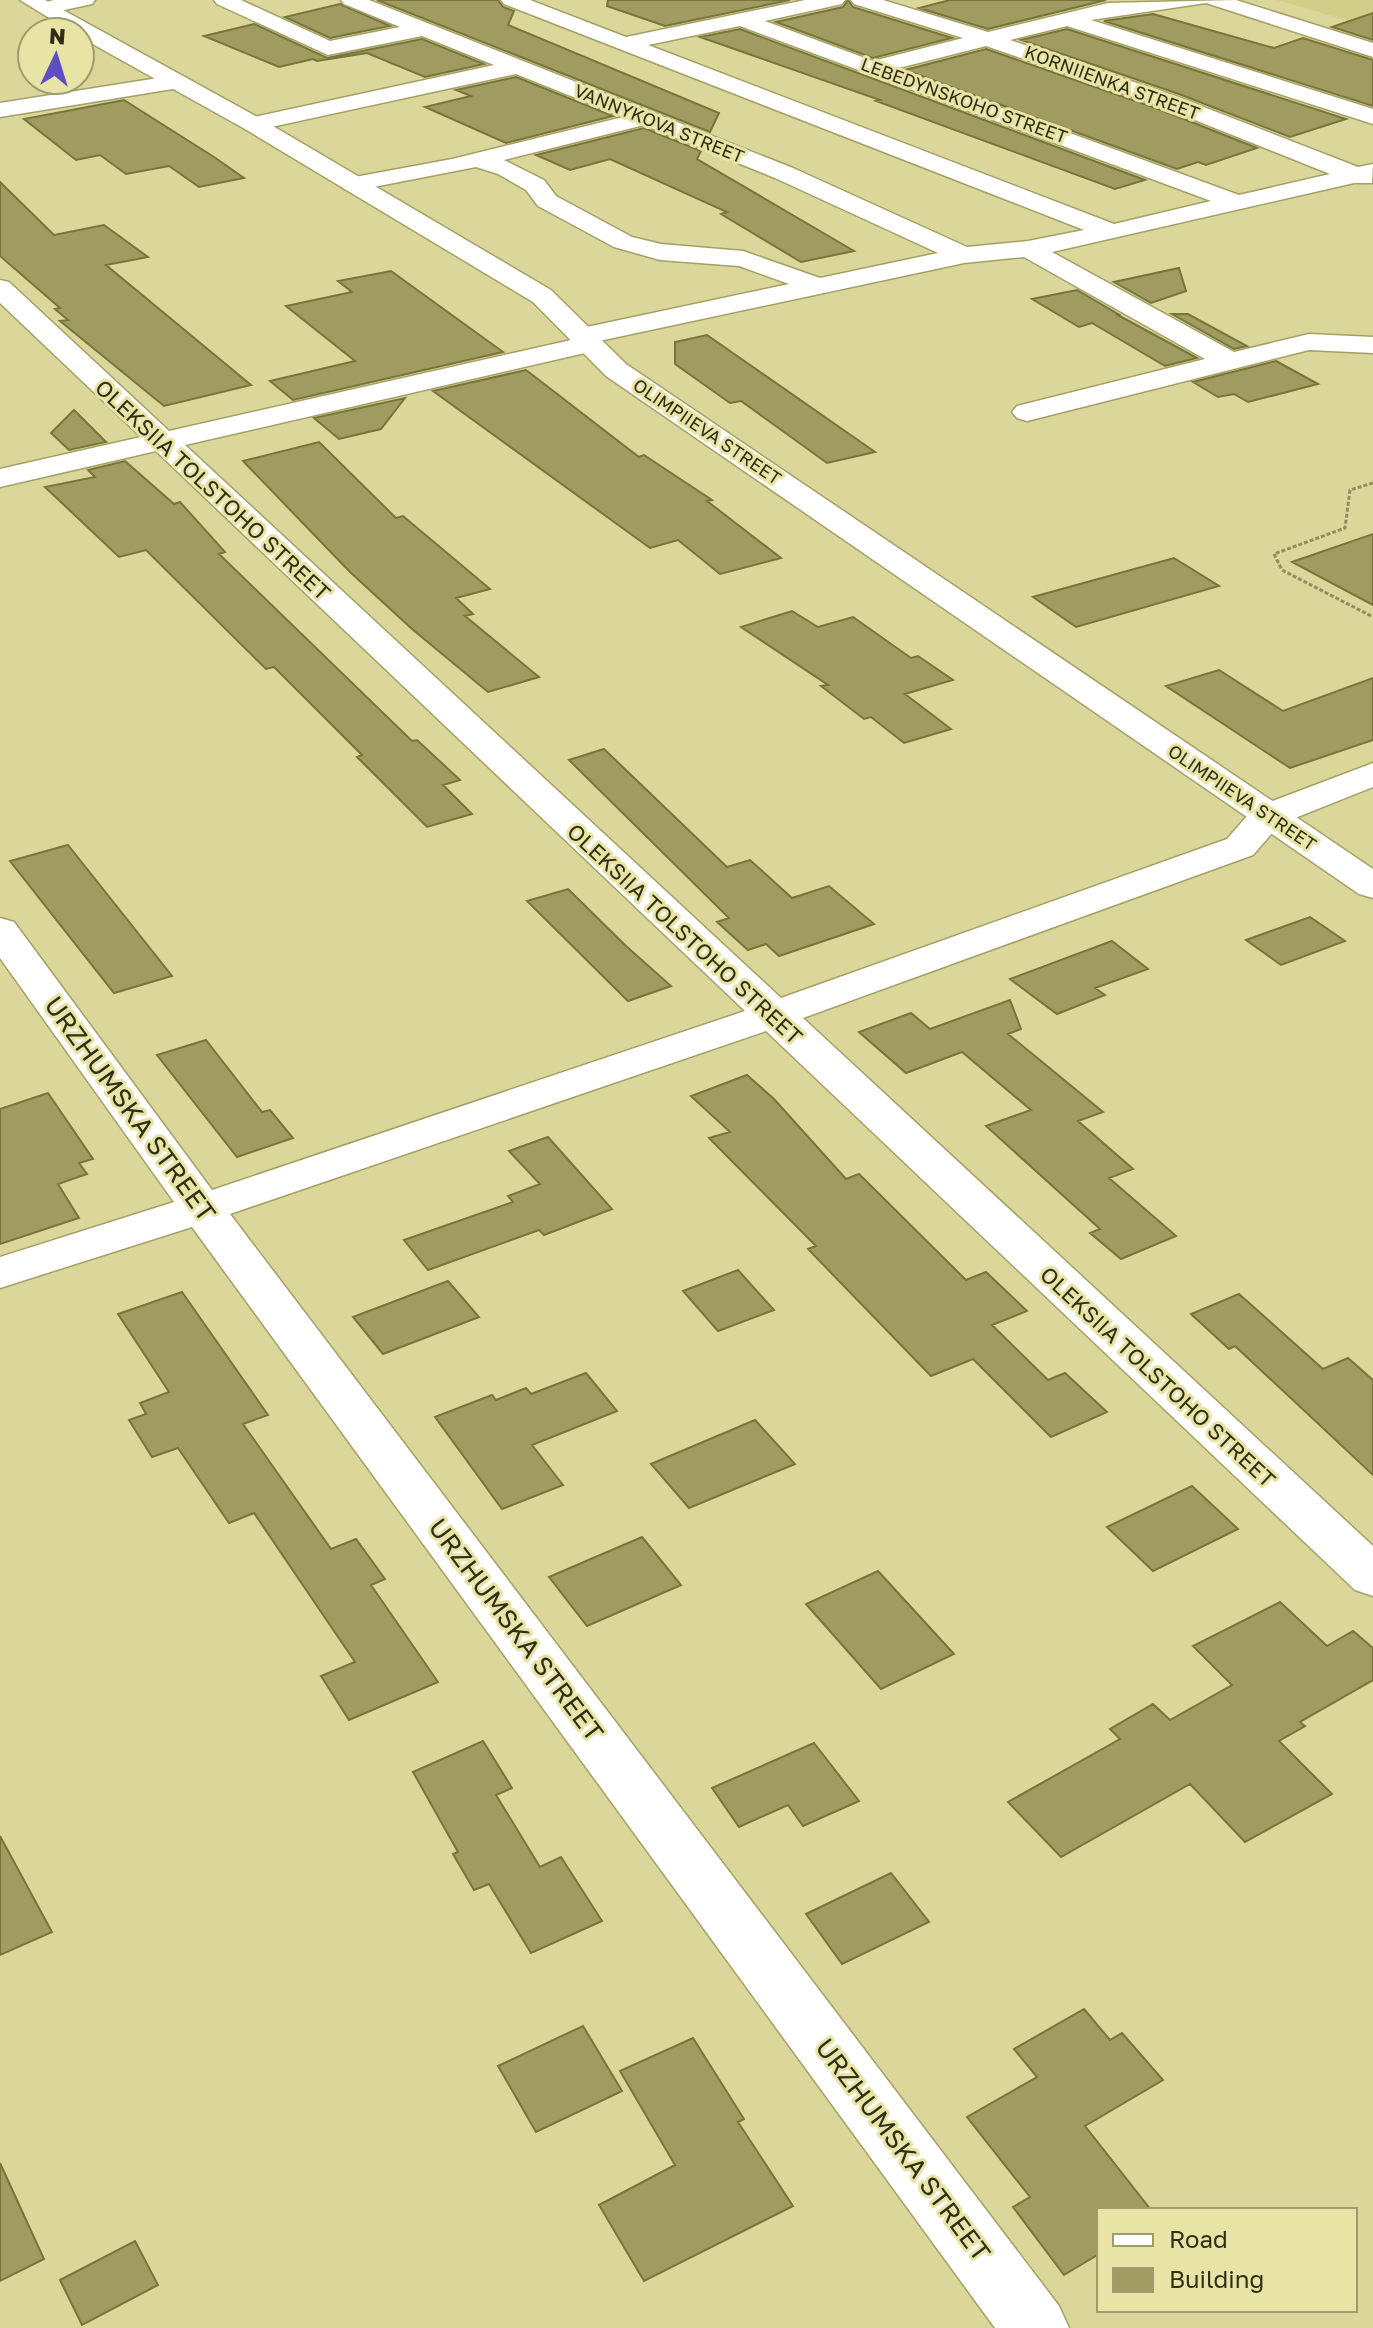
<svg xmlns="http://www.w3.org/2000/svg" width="1373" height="2328" viewBox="0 0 1373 2328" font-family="'Golos Text',sans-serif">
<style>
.built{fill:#d2cd89}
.building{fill:#a09b60;stroke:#79743a;stroke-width:2}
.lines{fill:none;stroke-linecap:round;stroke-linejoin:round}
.minor-casing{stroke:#a4a065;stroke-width:3}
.major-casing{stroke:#a4a065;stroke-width:3}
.path{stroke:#918e61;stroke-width:3;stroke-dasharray:4 2;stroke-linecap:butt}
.minor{fill:#fff;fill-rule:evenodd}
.major{fill:#fff;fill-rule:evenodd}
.labels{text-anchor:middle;stroke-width:6;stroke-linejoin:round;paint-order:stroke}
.far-street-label{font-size:18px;fill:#302e16;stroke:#e8e4a6}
.street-label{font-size:22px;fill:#302e16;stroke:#e8e4a6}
.near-street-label{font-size:26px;fill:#302e16;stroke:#e8e4a6}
</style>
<rect width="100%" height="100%" fill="#dbd79a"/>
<path class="built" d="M1277 0H1373V28Z"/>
<path class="building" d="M377 0H498L503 7 514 11 508 25 719 113 710 132Z
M608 0H790L665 26 607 6Z
M848 0 853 7 952 38 873 58 776 22 843 7Z
M950 0H1106L988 29 919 8Z
M340 4 390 26 330 38 285 17Z
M1373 13V40L1332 27Z
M1153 14 1274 48 1303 38 1373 60V106L1104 21Z
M254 24 327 58 422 39 484 64 425 77 367 53 317 61 313 59 279 67 204 36Z
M740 29 1145 180 1115 189 876 101 880 100 700 37Z
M1067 29 1346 119 1290 137 1179 94 1021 40Z
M986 49 1161 110 1257 148 1206 165 1198 162 1177 169 905 70Z
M516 77 613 116 506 143 425 107 471 96 456 90Z
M124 100 214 157 244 178 199 187 169 166 126 174 100 155 76 160 24 119Z
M644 128 701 151 697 159 854 251 801 262 721 214 727 212 610 159 570 170 536 155Z
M0 182 54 235 104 225 148 257 106 265 251 385 164 406 60 321 68 320 55 309 60 308 0 256Z
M1179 268 1186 291 1151 303 1114 282Z
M391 271 503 352 293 400 270 381 355 361 286 306 352 292 338 281Z
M1077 290 1118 314H1116L1197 358 1165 366 1092 323 1079 327 1032 299Z
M1172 314H1188L1247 346 1234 349Z
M707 335 875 452 827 463 741 401 730 403 675 364V342Z
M1276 361 1318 384 1248 402 1234 394 1218 397 1193 382Z
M526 370 639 457 644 455 712 500 707 501 781 558 720 574 678 540 650 548 433 391Z
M405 398 381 429 339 439 314 418Z
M74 410 106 442 69 450 51 433Z
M319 442 396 518 403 516 490 589 456 598 473 614 465 616 539 677 488 692 412 629 350 572 243 461Z
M125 461 174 504 180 502 225 552 219 554 412 741 417 740 460 780 443 785 472 814 427 827 357 757 362 755 274 667 266 669 146 550 119 557 45 487 95 477 88 470Z
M1373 534V605L1292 562Z
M1174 558 1219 586 1076 627 1033 597Z
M792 611 818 627 853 617 911 658 918 656 953 680 905 694 951 729 904 743 871 717 864 719 821 686 828 685 741 627Z
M1219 670 1283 711 1373 678V740L1290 768 1166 686Z
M604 749 727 867 750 860 792 898 829 886 874 924 779 956 766 944 748 950 717 922 729 918 569 760Z
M68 845 172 976 114 993 10 861Z
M568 889 626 946 671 986 628 1001 527 901Z
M1310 917 1345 941 1281 965 1246 940Z
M1112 941 1148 969 1095 988 1105 995 1057 1014 1010 979Z
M1010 1000 1021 1029 1008 1034 1103 1112 1078 1121 1133 1169 1109 1178 1176 1236 1121 1259 1090 1233 1100 1229 986 1126 1031 1110 962 1052 906 1073 859 1032 911 1013 930 1029Z
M206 1040 262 1112 270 1110 293 1138 237 1157 157 1055Z
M747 1075 774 1099 846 1179 859 1174 966 1280 986 1272 1027 1311 992 1325 1048 1380 1065 1373 1107 1412 1051 1437 973 1359 931 1376 808 1249 816 1246 709 1138 730 1132 691 1096Z
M48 1093 93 1159 79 1163 87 1174 58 1184 79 1218 0 1244V1109Z
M548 1137 612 1209 544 1235 539 1230 428 1270 404 1240 513 1202 508 1196 540 1184 509 1151Z
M738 1270 774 1310 718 1331 683 1291Z
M448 1281 479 1317 383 1354 353 1317Z
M182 1292 268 1415 243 1424 331 1549 356 1539 385 1579 371 1585 438 1682 349 1720 321 1676 355 1662 254 1513 229 1523 178 1448 152 1457 129 1420 146 1414 140 1403 169 1392 118 1314Z
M1239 1294 1323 1369 1348 1358 1373 1380V1475L1235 1346 1229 1349 1191 1314Z
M586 1373 617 1411 532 1445 563 1485 502 1509 435 1417 492 1395 496 1400 526 1388 531 1394Z
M755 1420 795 1464 689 1508 651 1464Z
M1192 1486 1238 1529 1153 1571 1107 1527Z
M642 1537 681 1585 587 1626 549 1577Z
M878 1571 954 1654 881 1689 806 1604Z
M1280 1602 1327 1646 1353 1631 1373 1648V1680L1300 1722 1305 1726 1279 1741 1332 1794 1245 1842 1190 1784 1061 1857 1008 1802 1120 1739 1110 1729 1153 1704 1170 1720 1232 1685 1193 1646Z
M483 1741 512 1788 496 1795 540 1867 561 1857 602 1921 531 1953 489 1884 474 1890 453 1854 458 1852 413 1772Z
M814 1743 859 1801 803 1826 788 1805 739 1827 712 1788Z
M0 1836 52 1932 0 1955Z
M891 1873 929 1922 842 1964 806 1914Z
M1084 2009 1110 2040 1122 2033 1163 2080 1085 2126 1151 2210H1099V2254L1064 2275 1013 2207 1030 2197 967 2117 1037 2077 1014 2049Z
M583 2026 622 2091 536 2132 498 2066Z
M693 2038 744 2119 738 2122 793 2206 644 2281 599 2205 675 2165 620 2071Z
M0 2163 44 2259 0 2281Z
M135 2241 158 2285 82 2325 60 2280Z"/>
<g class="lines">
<g class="minor-casing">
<path id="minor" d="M54 0H95L92 4 46 14 36 8 39 4Z
M214 0H241L330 41 400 27 344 4 341 0H369L793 168 967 247 1028 241 1084 230 504 4 501 0H530L626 37 805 0H845L842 4 765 21 873 61 963 38 854 4 851 0H883L988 32 1108 3 1236 0 1373 43V57L1206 3 1091 20 1373 109V124L1067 26 1010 40 1178 97 1358 167 1373 164 1372 183H1354L1052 252 1234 352 1309 334 1373 337V353L1309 350 1027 421 1017 418 1012 412 1017 406 1205 359 1024 257 964 263 599 341 602 344 598 350 185 445 781 998 1227 839 1254 808 1373 763V787L1280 824 1253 855 803 1018 1373 1546V1596L1355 1590 766 1031 230 1214 1059 2306 1069 2328H995L192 1227 0 1288V1257L174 1202 0 958V918L14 922 212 1190 745 1011 156 451 0 487V469L141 437 0 303V280L9 282 169 431 571 340 568 336 572 330 582 328 789 284 739 266 660 260 614 247 538 206 526 190 498 174 476 167 353 191 344 189 341 184 344 179 452 159 623 117 516 74 253 131 245 129 241 124 245 119 494 65 422 36 328 55 217 4ZM740 26 1211 201 1114 224 648 45ZM986 46 1162 107 1330 174 1239 195 895 69ZM644 125 775 178 938 253 820 278 743 251 661 244 632 237 556 196 544 180 504 160Z
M177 75 185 77 188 82 185 87 0 117V103Z"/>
</g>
<g class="major-casing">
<path id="major" d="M20 0H45L261 119 551 290 626 364 1373 869V898L1359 894 606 376 533 302 245 129 80 37V32H72Z"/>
</g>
<path class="path" d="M1373 483 1350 490 1345 528 1274 554 1282 570 1373 617"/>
<use href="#minor" class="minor"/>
<use href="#major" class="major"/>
</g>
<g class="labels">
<g class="far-street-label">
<text transform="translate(1112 83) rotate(20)" y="6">KORNIIENKA STREET</text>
<text transform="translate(964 101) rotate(20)" y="6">LEBEDYNSKOHO STREET</text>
<text transform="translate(659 124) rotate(22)" y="6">VANNYKOVA STREET</text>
<text transform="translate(707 432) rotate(34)" y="6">OLIMPIIEVA STREET</text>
<text transform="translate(1242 798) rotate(34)" y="6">OLIMPIIEVA STREET</text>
</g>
<g class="street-label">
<text transform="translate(213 490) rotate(43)" y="8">OLEKSIIA TOLSTOHO STREET</text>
<text transform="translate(685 934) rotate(43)" y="8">OLEKSIIA TOLSTOHO STREET</text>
<text transform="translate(1158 1377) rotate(43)" y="8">OLEKSIIA TOLSTOHO STREET</text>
</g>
<g class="near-street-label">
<text transform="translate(130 1109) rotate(54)" y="9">URZHUMSKA STREET</text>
<text transform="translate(516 1630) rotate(53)" y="9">URZHUMSKA STREET</text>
<text transform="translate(903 2150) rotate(53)" y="9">URZHUMSKA STREET</text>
</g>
</g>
<rect x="1097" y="2208" width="260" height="104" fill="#e8e4a6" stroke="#9e9b6c" stroke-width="2"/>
<rect x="1113" y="2234" width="40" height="12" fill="#ffffff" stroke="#9e9b6c" stroke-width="2"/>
<text x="1169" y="2248" font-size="24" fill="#302e16">Road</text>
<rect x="1113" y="2268" width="40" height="24" fill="#a09b60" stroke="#9e9b6c" stroke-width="2"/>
<text x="1169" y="2288" font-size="24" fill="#302e16">Building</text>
<g transform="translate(56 56) rotate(4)"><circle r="38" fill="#e8e4a6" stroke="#9e9b6c" stroke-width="2"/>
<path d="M0-6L14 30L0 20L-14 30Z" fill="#5e4dc5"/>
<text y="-12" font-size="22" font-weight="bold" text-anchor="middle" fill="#302e16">N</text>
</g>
</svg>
